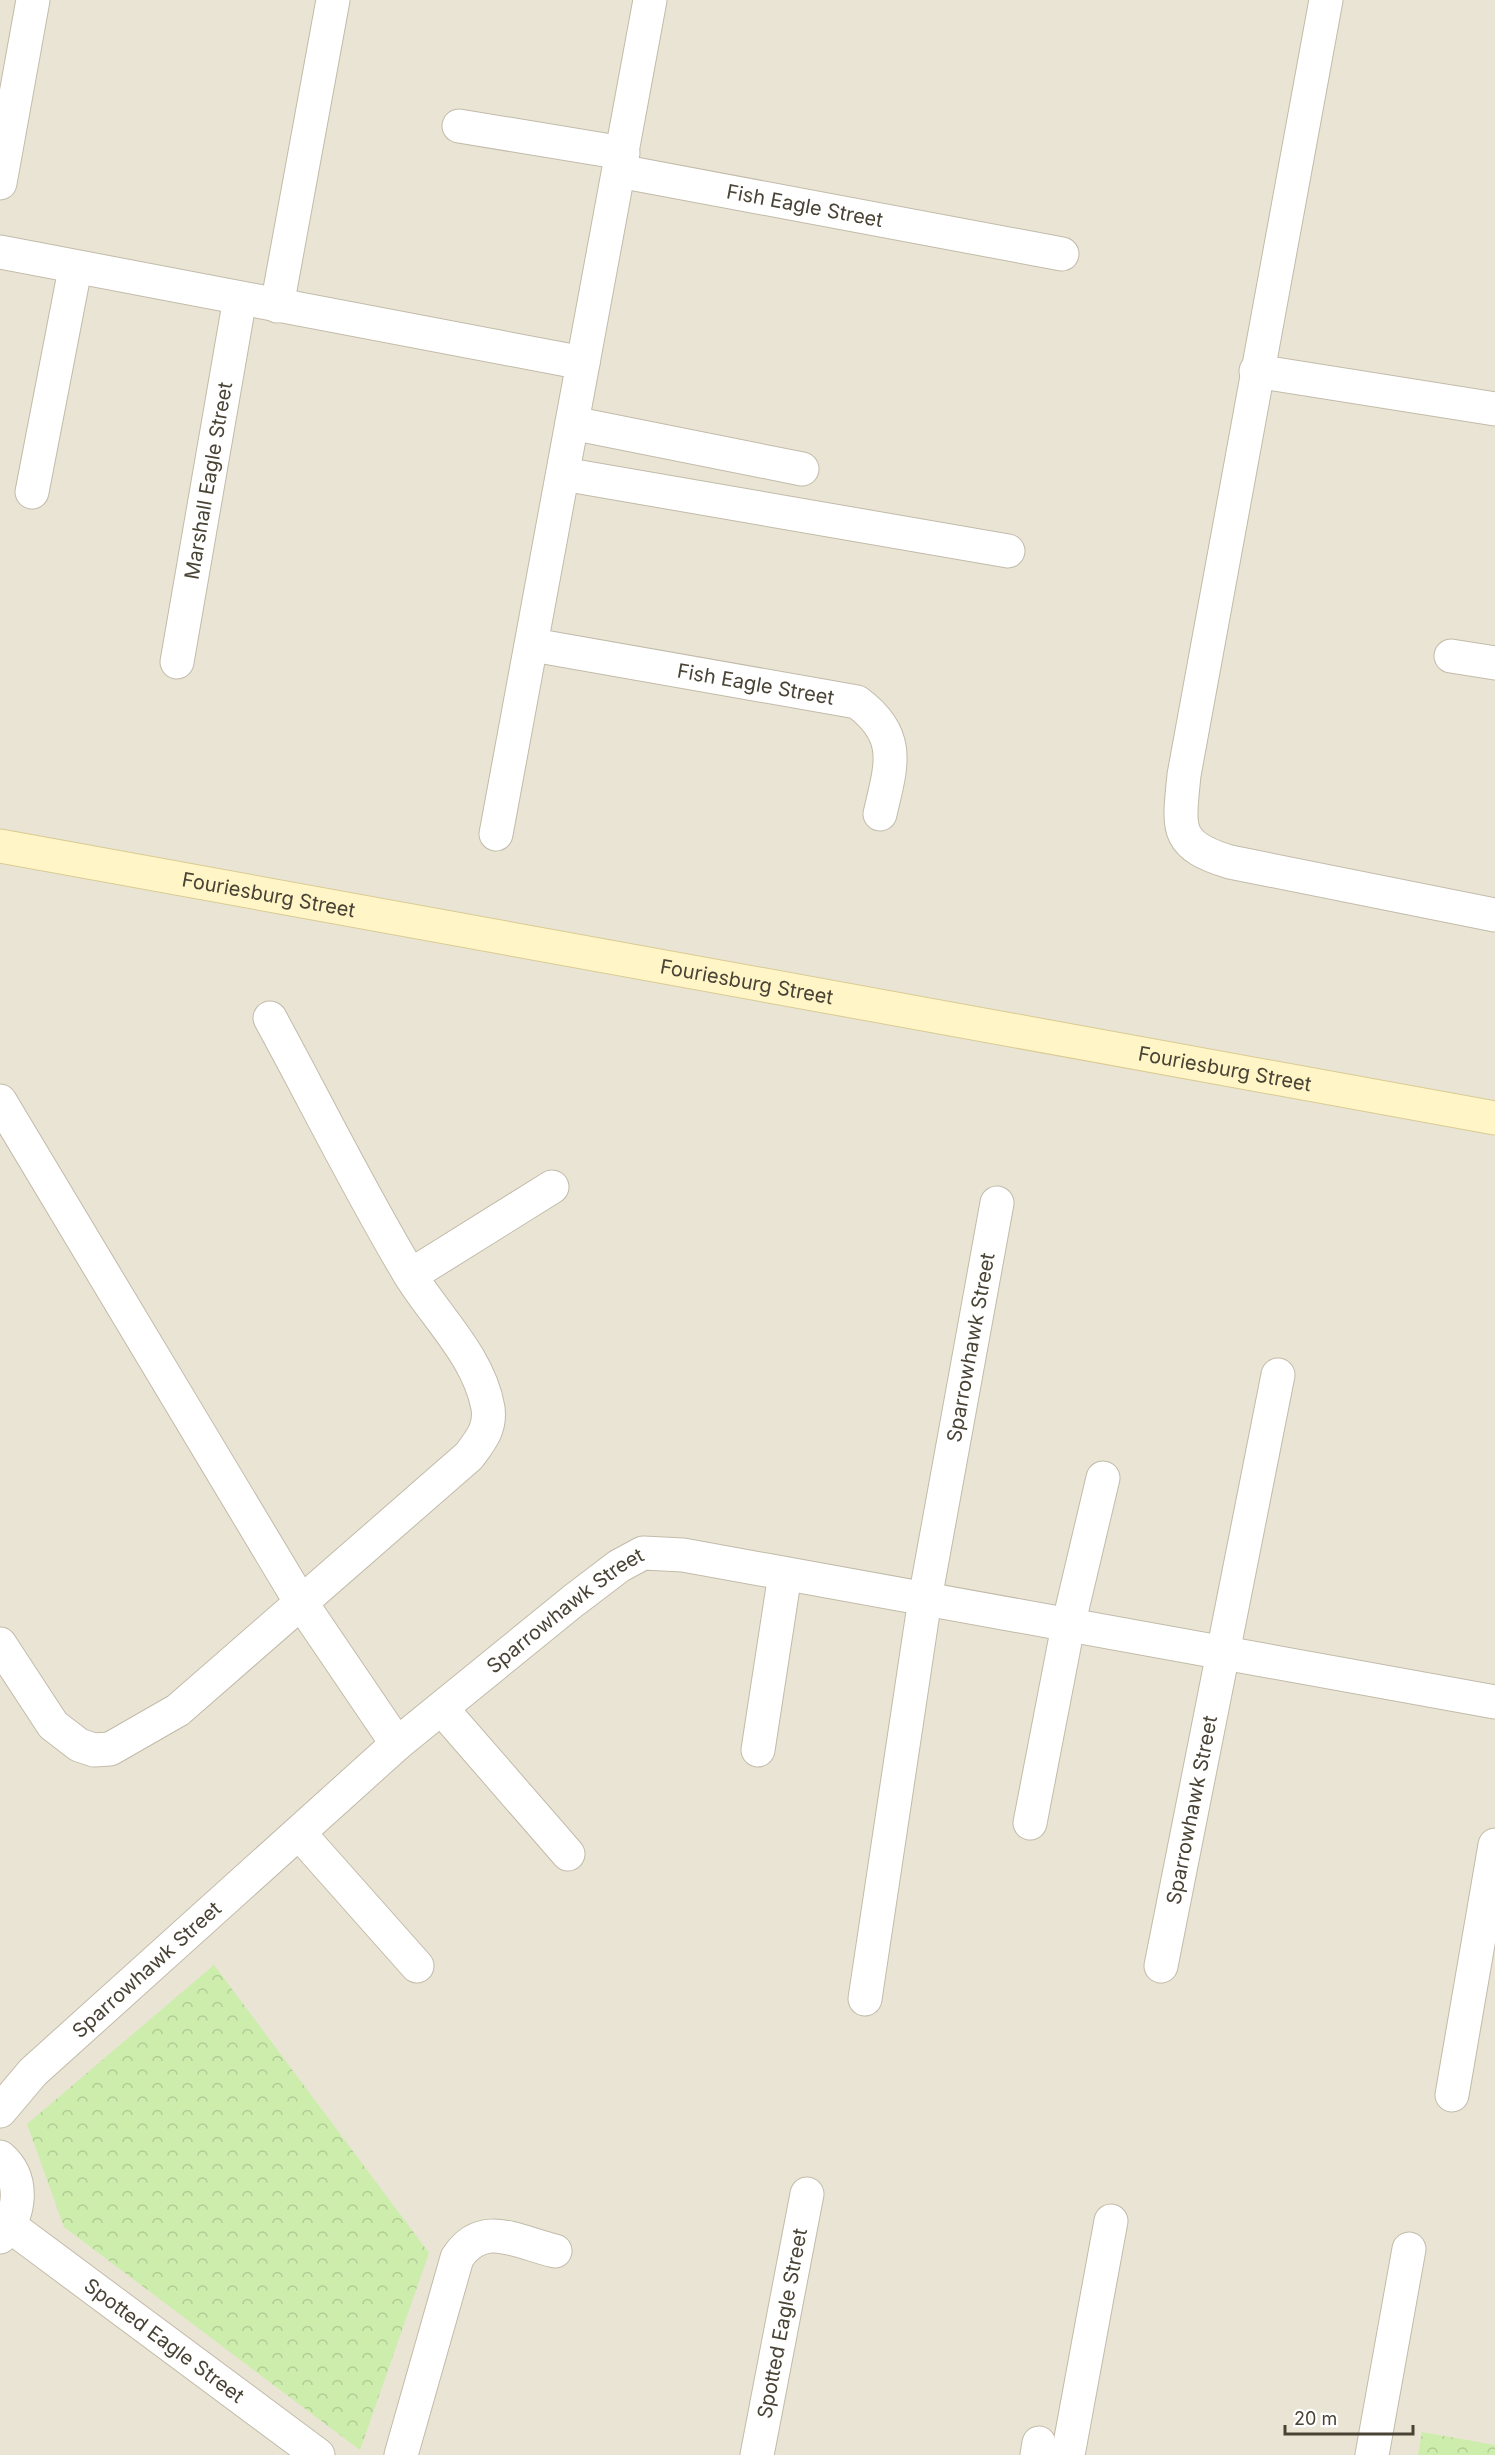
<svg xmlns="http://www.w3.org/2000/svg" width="1495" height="2455" viewBox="0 0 1495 2455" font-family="Inter,sans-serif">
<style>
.residential{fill:#eae4d5}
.forest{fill:url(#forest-crowns)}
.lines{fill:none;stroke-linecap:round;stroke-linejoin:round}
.street-casing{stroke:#c2bba9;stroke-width:35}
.secondary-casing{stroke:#d9cb92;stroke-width:35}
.street{stroke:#fff;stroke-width:33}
.secondary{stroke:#fff5c7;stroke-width:33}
.labels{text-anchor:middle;stroke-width:6;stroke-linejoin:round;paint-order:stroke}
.street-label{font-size:20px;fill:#494335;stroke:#fff}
</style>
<defs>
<pattern id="forest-crowns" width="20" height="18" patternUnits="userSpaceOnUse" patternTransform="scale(1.5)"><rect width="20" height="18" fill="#ccedac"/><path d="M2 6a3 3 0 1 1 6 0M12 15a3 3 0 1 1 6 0" fill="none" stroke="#b1cc95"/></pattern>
</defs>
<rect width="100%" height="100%" fill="#f5f2e7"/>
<path class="residential" d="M0 0H1495V2455H0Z"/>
<path class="forest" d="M214 1965 429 2253 360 2450 64 2227 27 2124Z
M1422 2432 1495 2445V2455H1418Z"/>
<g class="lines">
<g class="street-casing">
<g id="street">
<path d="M1326 0 1184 775C1179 828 1173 845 1230 862L1495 915"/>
<path d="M459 126 623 153"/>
<path id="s1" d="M619 171 1062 254"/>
<path d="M0 183 33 0"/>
<path d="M0 252 583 363"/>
<path d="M277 306 333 0"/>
<path d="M1256 371 1495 409"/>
<path d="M572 423 802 469"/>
<path d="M563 474 1008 551"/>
<path d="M32 492 75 269"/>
<path id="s2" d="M533 645 857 702C903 736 891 766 880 814"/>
<path d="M1451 656 1495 663"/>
<path id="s3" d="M177 662 240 298"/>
<path d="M496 834 650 0"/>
<path d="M0 1101 300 1601 397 1744"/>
<path d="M411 1275 552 1187"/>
<path d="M0 1644 53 1725 79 1745 94 1750 110 1749 178 1710 469 1456C480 1441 491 1429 488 1408 479 1357 436 1317 410 1275 360 1192 317 1104 270 1018"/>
<path d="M442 1709 568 1854"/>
<path d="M758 1750 785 1574"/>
<path d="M1030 1823 1068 1626 1103 1478"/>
<path d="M299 1833 417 1966"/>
<path id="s4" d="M1161 1966 1278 1375"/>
<path id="s5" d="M865 1999 925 1599 997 1203"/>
<path d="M1452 2095 1495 1845"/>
<path id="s6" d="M0 2111 33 2072 397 1744 573 1601 619 1566 643 1553 683 1555 1495 1702"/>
<path d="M0 2157C25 2179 21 2214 0 2237"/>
<path id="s7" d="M10 2226 318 2455"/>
<path d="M401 2455 457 2258C482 2219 517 2242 555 2251"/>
<path id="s8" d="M757 2455 807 2194"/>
<path d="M1037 2455 1039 2443"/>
<path d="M1068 2455 1111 2221"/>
<path d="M1372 2455 1409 2249"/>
</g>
</g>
<g class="secondary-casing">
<g id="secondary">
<path id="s9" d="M0 846 1495 1118"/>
</g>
</g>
<use href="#street" class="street"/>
<use href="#secondary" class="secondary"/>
</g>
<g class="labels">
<g class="street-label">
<text dy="7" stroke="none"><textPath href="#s1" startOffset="189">Fish Eagle Street</textPath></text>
<text dy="7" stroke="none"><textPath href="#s3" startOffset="184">Marshall Eagle Street</textPath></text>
<text dy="7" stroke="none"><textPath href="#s2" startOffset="226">Fish Eagle Street</textPath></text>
<text dy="7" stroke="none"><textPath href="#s9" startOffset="273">Fouriesburg Street</textPath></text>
<text dy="7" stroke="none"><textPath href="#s9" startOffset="759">Fouriesburg Street</textPath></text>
<text dy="7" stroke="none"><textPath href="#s9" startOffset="1245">Fouriesburg Street</textPath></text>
<text dy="7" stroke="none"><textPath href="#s5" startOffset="660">Sparrowhawk Street</textPath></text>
<text dy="7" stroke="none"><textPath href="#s6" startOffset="756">Sparrowhawk Street</textPath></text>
<text dy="7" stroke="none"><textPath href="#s4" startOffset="159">Sparrowhawk Street</textPath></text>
<text dy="7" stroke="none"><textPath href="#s6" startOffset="204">Sparrowhawk Street</textPath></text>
<text dy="7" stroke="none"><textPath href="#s8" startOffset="134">Spotted Eagle Street</textPath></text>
<text dy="7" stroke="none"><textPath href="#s7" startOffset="192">Spotted Eagle Street</textPath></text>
</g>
</g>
<path d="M1285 2425v9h128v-9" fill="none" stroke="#494335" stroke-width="3"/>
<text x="1294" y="2425" font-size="18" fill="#494335" stroke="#ffffff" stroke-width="4.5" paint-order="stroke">20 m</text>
</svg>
